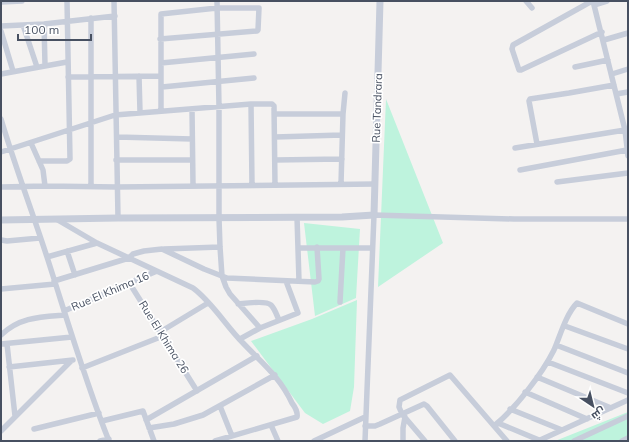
<svg xmlns="http://www.w3.org/2000/svg" width="629" height="442" viewBox="0 0 629 442" font-family="Mulish,Cairo,sans-serif">
<style>
.green{fill:#bef3dd}
.lines{fill:none;stroke-linecap:round;stroke-linejoin:round}
.minor{stroke:#c7cdda;stroke-width:5.5}
.tertiary{stroke:#c7cdda;stroke-width:7}
.labels{text-anchor:middle;stroke-width:3.5;stroke-linejoin:round;paint-order:stroke}
.street-label{font-size:11px;fill:#475061;stroke:#fff}
</style>
<rect width="100%" height="100%" fill="#f4f2f1"/>
<path class="green" d="M386 99 443 243 378 287Z
M304 223 360 229 356 298 315 316Z
M357 300 354 387 350 411 323 424 305 413 251 341 312 319Z
M628 412V441H555Z"/>
<g class="lines">
<path class="minor" d="M114 1 118 218
M217 1 219 107V218L220 247 222 276 226 287 230 294 260 328
M526 1 532 8
M592 1 513 45 512 49 519 70H521L602 32
M593 1 625 130 628 156
M1 2 22 1
M594 5 607 1
M44 24 45 65
M23 25 37 67
M1 26 44 24 115 16
M1 31 13 71
M160 39 257 31 258 30 259 8H217L161 14V111
M604 40 628 33
M161 63 254 54
M575 67 608 60
M1 74 67 62
M612 74 628 69
M139 76 140 112
M68 77 161 76
M162 87 254 78
M616 94 628 92
M251 104 252 185
M192 109 193 185
M274 114H343
M1 119C15 166 32 211 47 257 67 319 85 381 109 441
M117 137 192 139
M275 137 342 135
M31 143 43 170 45 186
M537 144 529 101 530 99 569 93 614 85
M515 148 625 130
M1 152 115 115 251 104H272L274 106 275 185
M116 160H192
M275 160 342 159
M39 161H67L70 159 67 1
M520 170 627 150
M557 182 628 173
M341 184 343 114 345 93
M91 186V18
M1 187 45 186 117 187 375 184
M297 217 299 281
M56 219 97 243 193 288C212 302 226 326 243 343 262 363 280 377 292 403 295 407 298 412 297 417L215 441
M1 240 7 241 40 238
M298 248H372
M164 249 220 247
M67 251 75 275
M47 257 97 243
M54 281 129 258 133 254 144 251 162 249 204 269 227 278 315 282 318 281 319 279 317 247
M130 284 197 391
M1 289 55 284
M340 302 343 248
M238 304C246 303 266 300 271 305 275 309 277 316 279 320
M64 311 157 271
M565 326 628 349
M160 332 208 303
M1 335C20 317 40 317 65 315
M240 339 260 328 298 313 286 281
M1 344 72 337
M7 344 15 416
M556 345 628 373
M548 362 628 393
M9 367 73 360
M82 368 163 336
M537 377 611 408
M525 392 587 419
M220 406 232 436
M510 409 562 430
M146 420 257 356
M102 421 143 411 154 441
M498 423 539 440
M271 425 278 441
M365 426H375L380 424 424 404 427 406 455 441
M494 426C515 409 542 374 554 350 560 336 566 314 577 303L628 324
M149 428 174 424 203 415 275 375
M34 429 99 413
M1 431 71 361
M100 441 109 439
M314 441 365 417
M365 441 374 215 514 219H628
M403 441V428L405 417
M425 441 402 414 399 407 400 400 450 375 507 441
M538 441 628 400
M574 441 628 416
M622 441 628 438"/>
<path class="tertiary" d="M1 220 118 218 342 217 374 215 380 1"/>
</g>
<g class="labels">
<g class="street-label">
<text transform="translate(377 108) rotate(-88)" y="4">Rue Tandrara</text>
<text transform="translate(110 291) rotate(-23)" y="4">Rue El Khima 16</text>
<text transform="translate(164 337) rotate(58)" y="4">Rue El Khima 26</text>
</g>
</g>
<rect width="629" height="442" fill="none" stroke="#475061" stroke-width="4"/>
<g transform="translate(593 406) rotate(145)" stroke="#ffffff" stroke-width="3" paint-order="stroke">
<path d="M0-3L7 15L0 10L-7 15Z" fill="#475061"/>
<text y="-6" font-size="11" font-weight="bold" text-anchor="middle" fill="#475061">ش</text>
</g>
<path d="M18 34v6h73v-6" fill="none" stroke="#475061" stroke-width="2"/>
<text x="24" y="34" font-size="12" fill="#475061" stroke="#ffffff" stroke-width="3" paint-order="stroke">100 m</text>
</svg>
